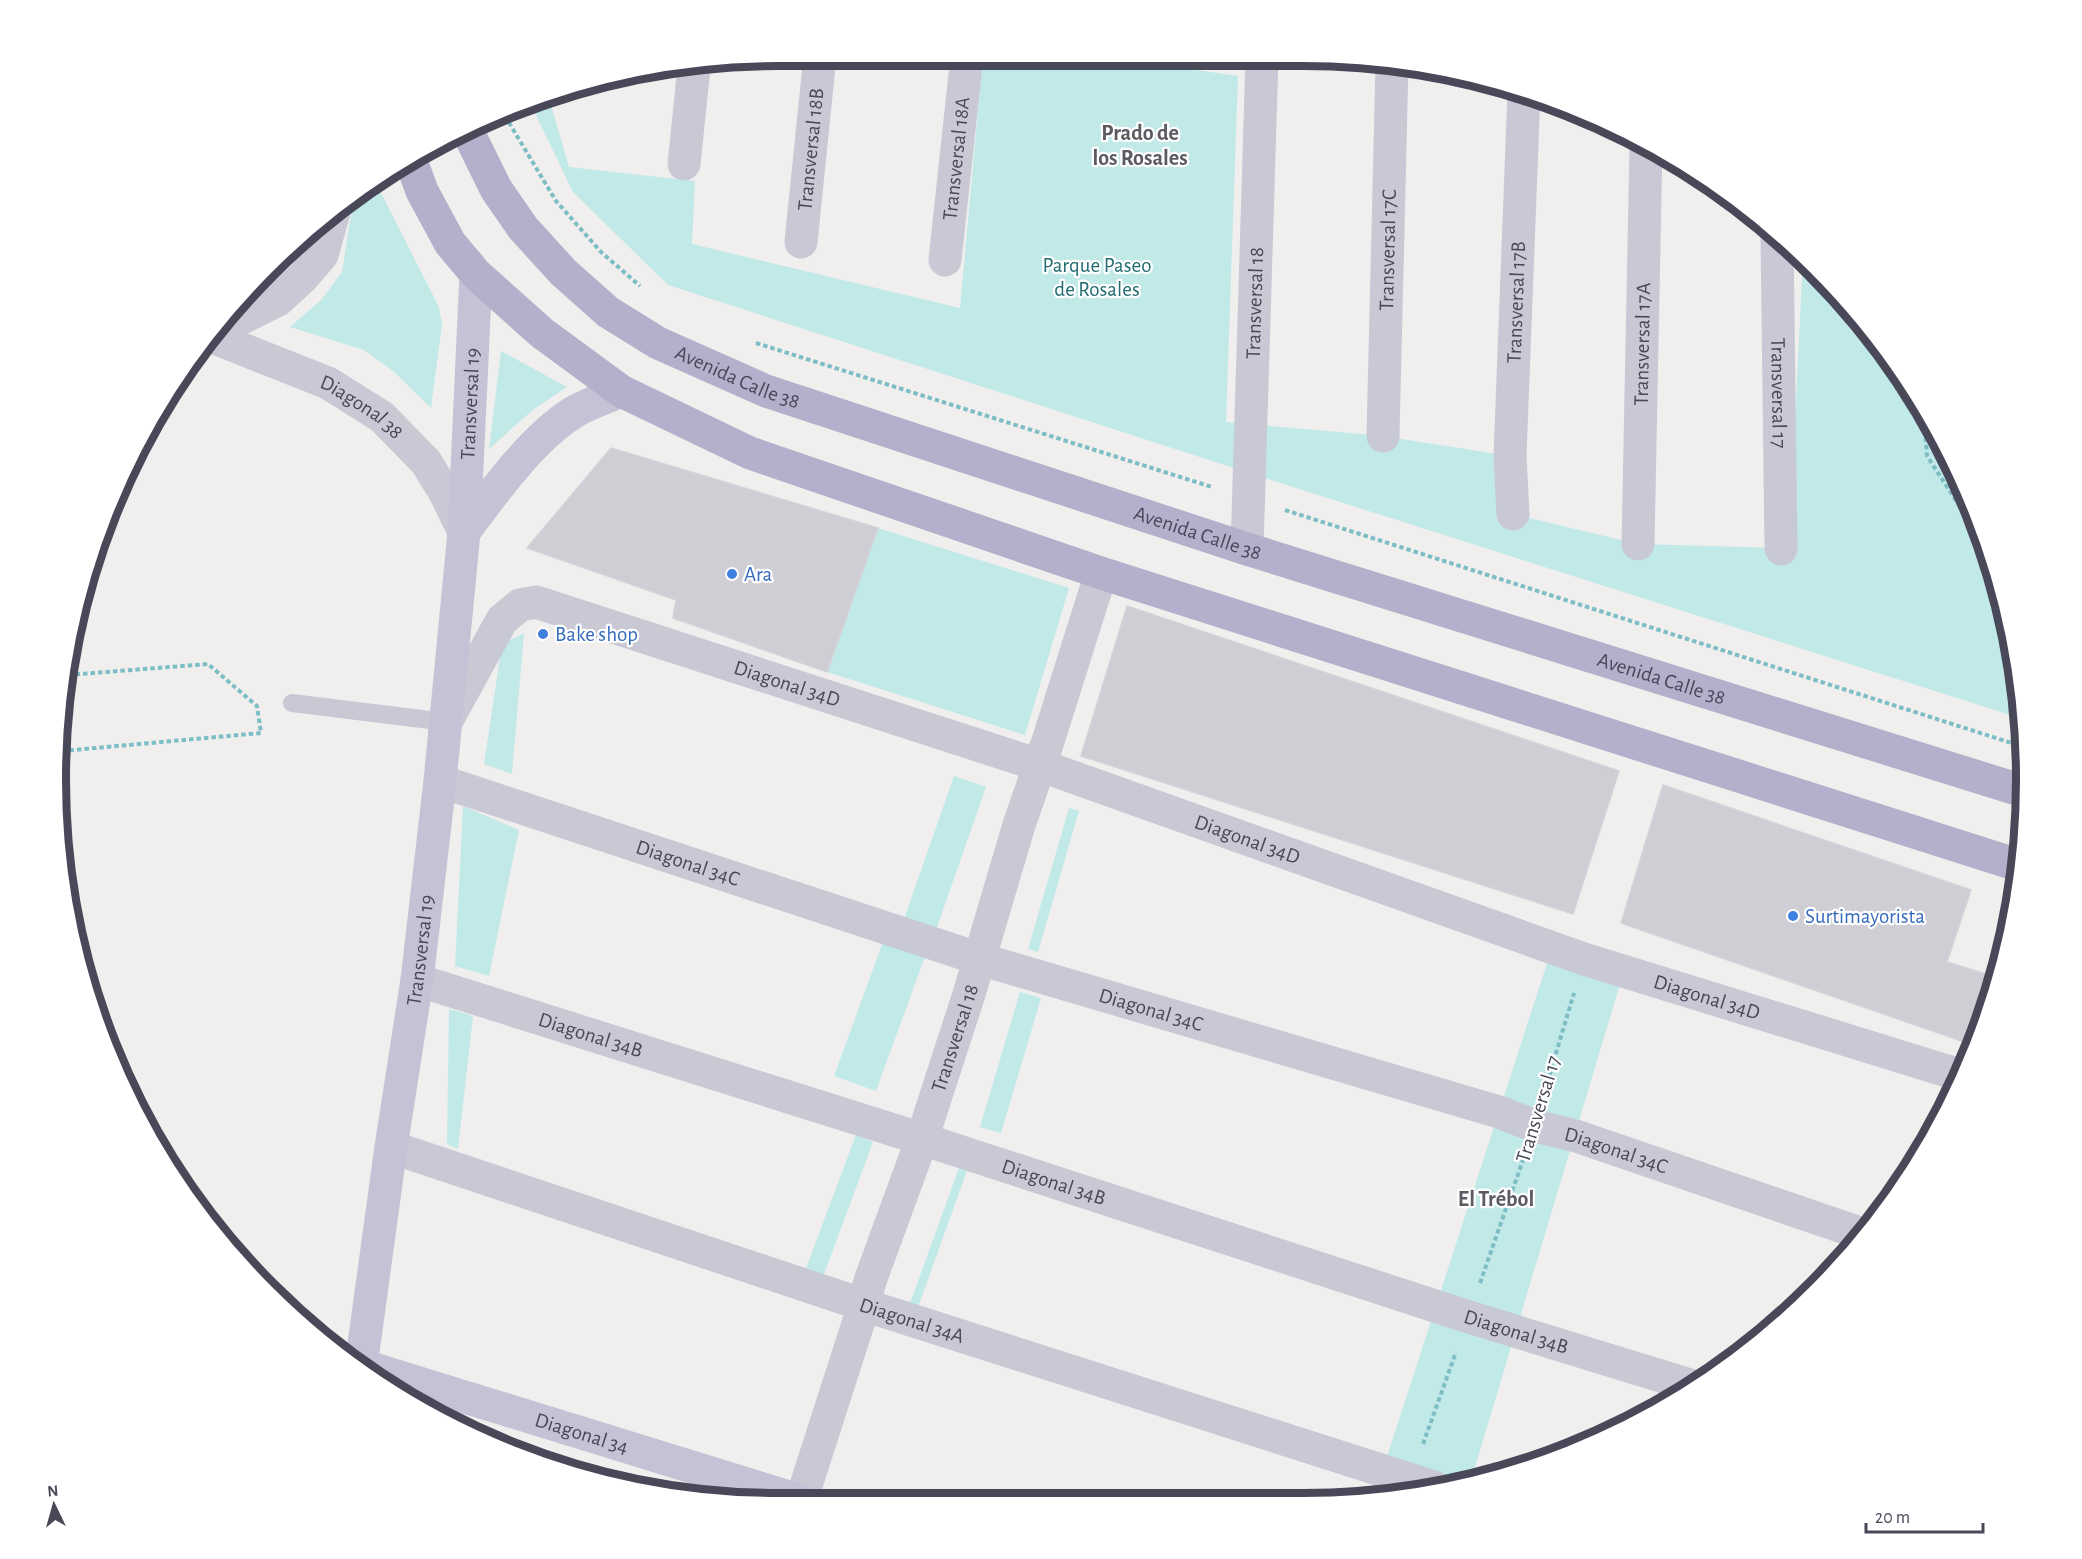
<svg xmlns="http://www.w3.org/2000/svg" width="2082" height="1559" viewBox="0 0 2082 1559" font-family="'Alegreya Sans',sans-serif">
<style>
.green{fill:#c1e9e8}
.building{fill:#cfced5;stroke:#d4d2d9;stroke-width:1.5}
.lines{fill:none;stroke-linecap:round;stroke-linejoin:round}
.path{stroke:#7dbdc4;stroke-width:4;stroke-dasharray:4.5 3;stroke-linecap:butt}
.service{stroke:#c9c9d6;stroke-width:18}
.minor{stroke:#c9c9d6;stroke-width:33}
.tertiary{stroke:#c9c9d6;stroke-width:33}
.secondary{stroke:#c4c3d5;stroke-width:33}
.primary{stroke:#b2b0ca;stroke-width:33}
.shop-dot{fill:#3f7fe0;stroke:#fff;stroke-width:2}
.labels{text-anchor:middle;stroke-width:4.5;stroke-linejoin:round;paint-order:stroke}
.street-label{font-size:21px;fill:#494859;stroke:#fff}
.park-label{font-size:21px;fill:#216c72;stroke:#fff}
.shop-label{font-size:21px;fill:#366cbe;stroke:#fff;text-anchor:start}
.neighbourhood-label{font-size:22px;font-weight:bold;fill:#5c5b62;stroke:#fff}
.rim{fill:none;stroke:#494859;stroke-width:8}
</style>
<rect width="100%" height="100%" fill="#f0efee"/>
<path class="green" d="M983 56H1099L1238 76 1226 422 1383 436 1510 456 1513 514 1638 544 1781 548 1790 522 1803 258 1814 267 1877 339 1952 460 2002 592 2023 719 1249 473 668 285 573 192 531 105 549 98 569 167 695 181 692 244 960 308Z
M375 181 439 307 442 324 431 408 393 371 364 350 290 327 322 299 342 272 354 195Z
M501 351 567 387 534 409 489 449Z
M878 528 1069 588 1025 735 827 672Z
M524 633 512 774 484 764 502 644Z
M954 776 986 787 936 930 904 919Z
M463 806 519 830 489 976 455 966Z
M1069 808 1079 811 1038 952 1028 949Z
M884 939 926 954 876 1091 834 1076Z
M1552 948 1624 971 1472 1477 1434 1487 1382 1472Z
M1020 992 1041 998 1001 1133 980 1127Z
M449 1009 473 1016 458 1149 447 1144Z
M856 1135 873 1142 823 1277 805 1271Z
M960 1165 968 1168 917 1310 909 1306Z"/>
<path class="building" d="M611 448 878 528 827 672 673 618 676 600 527 548Z
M1127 606 1619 771 1573 914 1081 756Z
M1663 785 1971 890 1947 962 1996 977 1988 1013 1973 1045 1621 923Z"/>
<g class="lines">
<path class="path" d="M505 116 556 201 601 252 640 286
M756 343 1212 487
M1924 415 1927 456 1983 542
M1285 510 2024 747
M62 751 261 733 257 706 208 664 67 675
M1545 1090 1574 993
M1480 1283 1523 1160
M1423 1444 1456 1352"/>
<path class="service" d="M292 703 446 722"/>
<g class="minor">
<path d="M684 164 694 67"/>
<path id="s1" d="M1777 237 1781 549"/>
<path id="s2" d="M801 242 820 56"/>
<path id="s3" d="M945 260 967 56"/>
<path id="s4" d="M1383 436 1392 64"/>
<path id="s5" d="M1513 514 1510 456 1524 92"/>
<path id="s6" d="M1638 544 1646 146"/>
<path id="s7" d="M1247 549 1262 57"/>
<path id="s8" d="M446 722 502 620 520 605 536 602 1039 765 1584 959 1960 1075"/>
<path id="s9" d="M440 781 980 959 1499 1112 1535 1126 1576 1136 1863 1234"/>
<path id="s10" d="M417 980 922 1139 1469 1317 1690 1385"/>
<path id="s11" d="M391 1147 864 1305 1434 1487"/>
<path id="s12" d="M801 1501 864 1305 870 1281 922 1139 969 994 1019 825 1049 738 1101 573"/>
</g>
<g class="tertiary">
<path d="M225 317 242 318 278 300 303 277 322 255 335 208"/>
<path id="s13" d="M212 337 328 383 382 417 426 462 445 493 464 532"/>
</g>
<g class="secondary">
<path d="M464 532C494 492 531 439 574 412 589 403 606 398 621 391"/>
<path id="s14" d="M361 1365 802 1501"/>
<path id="s15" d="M361 1366 391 1147 417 980 440 781 464 532 476 274"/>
</g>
<g class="primary">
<path id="s16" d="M468 132 496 189 523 228 563 272 608 312 658 343 766 391 1247 549 2023 791"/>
<path d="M410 158 422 191 450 243 476 274 542 333 621 391 750 453 1101 573 2021 866"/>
</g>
</g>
<g class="shop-dot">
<circle cx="732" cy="574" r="6"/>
<circle cx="543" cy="634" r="6"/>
<circle cx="1793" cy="916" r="6"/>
</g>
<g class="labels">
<g class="street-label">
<text dy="7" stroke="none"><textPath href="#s2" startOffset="93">Transversal 18B</textPath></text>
<text dy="7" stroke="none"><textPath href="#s3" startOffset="102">Transversal 18A</textPath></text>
<text dy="7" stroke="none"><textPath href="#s4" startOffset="186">Transversal 17C</textPath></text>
<text dy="7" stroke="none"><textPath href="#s7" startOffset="246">Transversal 18</textPath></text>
<text dy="7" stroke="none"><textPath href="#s5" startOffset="212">Transversal 17B</textPath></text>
<text dy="7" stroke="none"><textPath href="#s6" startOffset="200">Transversal 17A</textPath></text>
<text dy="7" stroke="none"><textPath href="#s16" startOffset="376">Avenida Calle 38</textPath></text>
<text dy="7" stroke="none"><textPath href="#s1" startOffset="156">Transversal 17</textPath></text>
<text dy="7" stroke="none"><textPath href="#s15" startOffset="969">Transversal 19</textPath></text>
<text dy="7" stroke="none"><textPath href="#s13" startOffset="166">Diagonal 38</textPath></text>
<text dy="7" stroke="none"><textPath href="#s16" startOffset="862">Avenida Calle 38</textPath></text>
<text dy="7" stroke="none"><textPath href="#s16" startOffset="1348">Avenida Calle 38</textPath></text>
<text dy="7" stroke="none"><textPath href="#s8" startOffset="420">Diagonal 34D</textPath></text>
<text dy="7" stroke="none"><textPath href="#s8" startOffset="906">Diagonal 34D</textPath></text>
<text dy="7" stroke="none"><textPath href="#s9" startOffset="261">Diagonal 34C</textPath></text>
<text dy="7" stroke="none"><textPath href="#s15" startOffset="420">Transversal 19</textPath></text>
<text dy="7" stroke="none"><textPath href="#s8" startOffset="1392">Diagonal 34D</textPath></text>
<text dy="7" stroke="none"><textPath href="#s9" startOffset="747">Diagonal 34C</textPath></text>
<text dy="7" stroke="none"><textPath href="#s10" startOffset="182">Diagonal 34B</textPath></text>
<text dy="7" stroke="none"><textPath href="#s12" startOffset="488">Transversal 18</textPath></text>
<text transform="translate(1538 1109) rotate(-73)" y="7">Transversal 17</text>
<text dy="7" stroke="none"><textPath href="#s9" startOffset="1233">Diagonal 34C</textPath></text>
<text dy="7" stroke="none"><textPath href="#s10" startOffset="668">Diagonal 34B</textPath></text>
<text dy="7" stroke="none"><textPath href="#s11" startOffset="549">Diagonal 34A</textPath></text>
<text dy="7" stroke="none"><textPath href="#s10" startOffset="1154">Diagonal 34B</textPath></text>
<text dy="7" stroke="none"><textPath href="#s14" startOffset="231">Diagonal 34</textPath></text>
</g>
<g class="park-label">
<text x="1097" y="272">Parque Paseo<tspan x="1097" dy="24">de Rosales</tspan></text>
</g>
<g class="shop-label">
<text x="744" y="581">Ara</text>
<text x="555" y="641">Bake shop</text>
<text x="1805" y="923">Surtimayorista</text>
</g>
<g class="neighbourhood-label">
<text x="1140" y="140">Prado de<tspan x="1140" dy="25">los Rosales</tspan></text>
<text x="1496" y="1206">El Trébol</text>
</g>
</g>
<path d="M0 0H2082V1559H0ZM779 66H1303A713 713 0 0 1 2016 779V780A713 713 0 0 1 1303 1493H779A713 713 0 0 1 66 780V779A713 713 0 0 1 779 66Z" fill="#fff" fill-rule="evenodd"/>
<path class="rim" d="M779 66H1303A713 713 0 0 1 2016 779V780A713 713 0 0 1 1303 1493H779A713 713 0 0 1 66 780V779A713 713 0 0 1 779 66Z"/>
<g transform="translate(54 1505) rotate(355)" stroke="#ffffff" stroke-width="4.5" paint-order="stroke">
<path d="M0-4.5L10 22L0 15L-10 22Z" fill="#494859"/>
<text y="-9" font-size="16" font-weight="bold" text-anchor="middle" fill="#494859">N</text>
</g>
<path d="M1866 1523v9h117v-9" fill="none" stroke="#494859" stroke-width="3"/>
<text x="1875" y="1523" font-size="18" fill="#494859" stroke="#ffffff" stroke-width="4.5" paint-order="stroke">20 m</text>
</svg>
